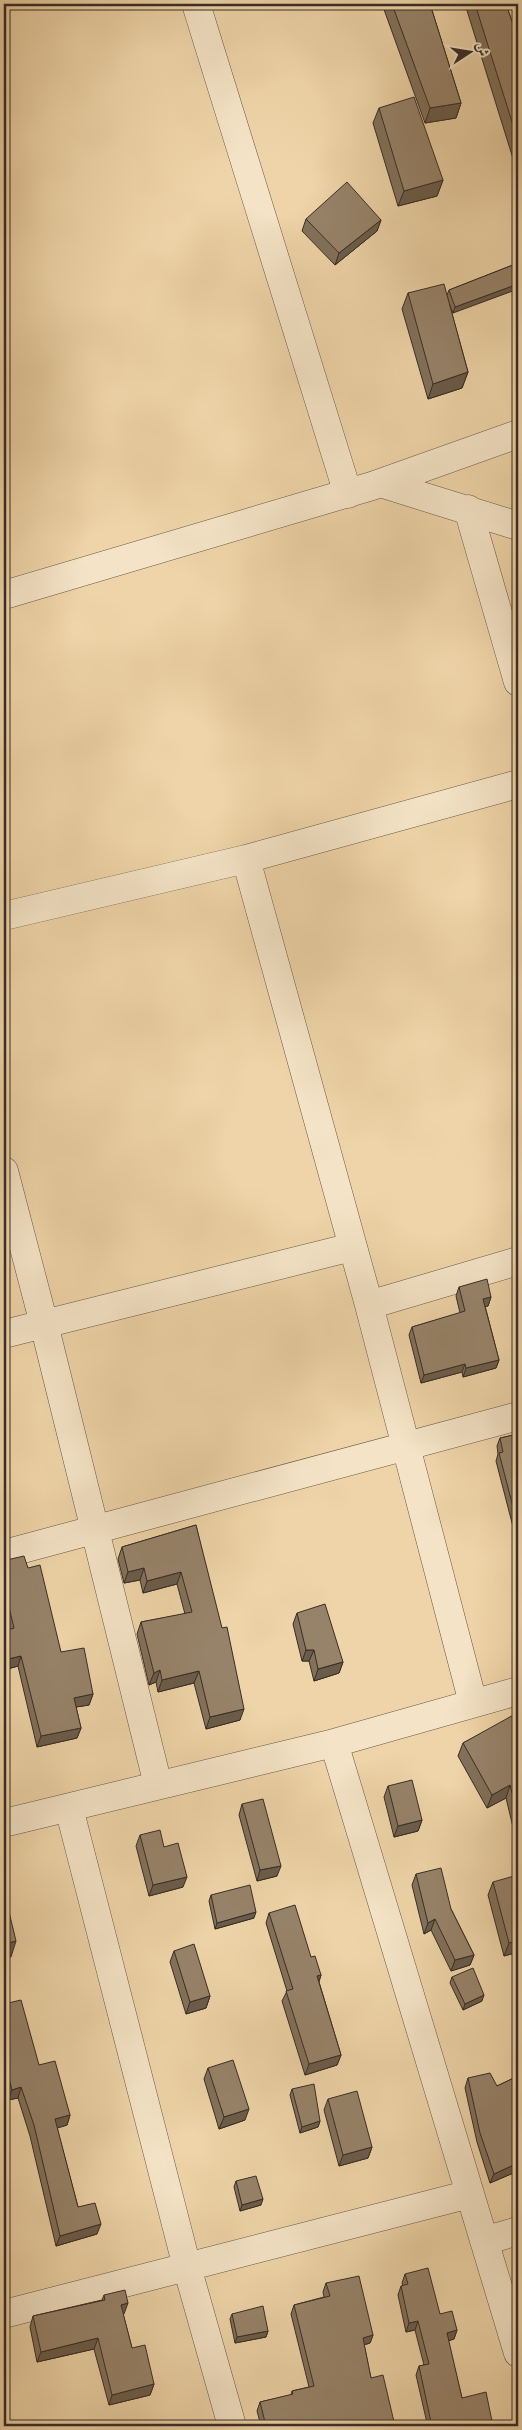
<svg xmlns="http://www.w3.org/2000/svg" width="522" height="2430" viewBox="0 0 522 2430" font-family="'IM FELL Double Pica',Amiri,serif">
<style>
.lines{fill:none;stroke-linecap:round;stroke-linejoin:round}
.minor-casing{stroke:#665647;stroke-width:29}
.minor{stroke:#f4e3c6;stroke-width:28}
.wall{fill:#82715b;stroke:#382c27}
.shaded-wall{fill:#6a5c4a;stroke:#382c27}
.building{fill:#97836a;stroke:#382c27}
</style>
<rect width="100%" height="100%" fill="#eed4a8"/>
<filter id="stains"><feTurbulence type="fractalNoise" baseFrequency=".004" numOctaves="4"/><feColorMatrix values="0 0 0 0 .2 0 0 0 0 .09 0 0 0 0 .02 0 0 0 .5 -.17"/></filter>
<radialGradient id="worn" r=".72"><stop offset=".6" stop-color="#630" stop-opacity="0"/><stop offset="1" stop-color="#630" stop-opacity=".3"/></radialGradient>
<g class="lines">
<g class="minor-casing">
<path id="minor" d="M196 4 348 494
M380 483 518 526
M468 509 518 682
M4 595 372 486 518 434
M246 859 369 1305 473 1703
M4 916 246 859 518 784
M4 1171 44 1324 158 1785
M369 1305 518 1261
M4 1334 352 1247
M4 1554 518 1416
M334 1743 518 2353
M69 1808 187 2267 232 2426
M4 1823 334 1743 518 1691
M484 2241 518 2231
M4 2314 470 2194"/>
</g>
<use href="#minor" class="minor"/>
</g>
<path class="wall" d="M382 4H430L461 103 456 118 425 123Z
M465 4H506L518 39V165H515Z
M379 108 443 180 437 196 398 206 373 123Z
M306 219 381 220 377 231 335 265 302 231Z
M518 263 453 313 449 303 468 372 462 388 428 399 402 309 408 293 447 295 449 290Z
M459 1287 491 1297 488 1306H485L499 1360 496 1368 463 1377 462 1372 421 1383 409 1335 412 1327 460 1313 456 1296Z
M518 1434V1546L496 1461 498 1454 497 1446 500 1438Z
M196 1525 240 1720 206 1729 194 1683 158 1692 156 1682 149 1685 137 1634 141 1622 185 1614 177 1584 143 1593 140 1580 124 1583 118 1559 122 1547Z
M4 1558 28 1568 61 1652 93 1694 89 1705 76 1707 81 1728 77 1738 37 1747 18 1666 4 1670V1631L8 1630 4 1612Z
M297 1613 343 1662 339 1673 314 1681 309 1661H302L293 1624Z
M518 1715V1848L506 1798 487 1808 458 1756 463 1743Z
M388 1786 422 1820 418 1831 394 1837 384 1797Z
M242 1804 277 1876 257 1881 239 1815Z
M140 1835 164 1847 183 1887 149 1896 136 1846Z
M416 1874 451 1909 474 1955 470 1965 451 1971 431 1930 424 1934 412 1885Z
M493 1882 518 1952 504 1956 488 1895Z
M211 1895 254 1918 215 1929 209 1901Z
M269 1913 311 1957 321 1975 319 1982 341 2055 337 2065 305 2075 282 2001 287 1991 266 1923Z
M174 1951 210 1996 206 2008 186 2014 170 1962Z
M452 1977 482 2001 463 2010 450 1983Z
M4 2004 39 2065 70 2115 67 2125 57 2128 78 2207 97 2234 56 2246 30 2136 18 2098 8 2100 4 2085Z
M208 2068 245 2120 219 2129 204 2079Z
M518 2076V2171L490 2183 477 2142 465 2088 468 2078 497 2086Z
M292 2089 320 2121 318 2127 300 2133 290 2095Z
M328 2099 372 2147 368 2158 339 2166 324 2110Z
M236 2181 261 2205 240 2211 234 2187Z
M405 2274 440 2314 457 2330 454 2339 448 2341 462 2398 493 2426 427 2423 416 2375 419 2366 424 2365 415 2330 406 2332 398 2295 401 2286H403L402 2283Z
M326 2283 373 2335 370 2343 364 2345 371 2378 395 2426H261L257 2411 260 2402 291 2395 292 2391 309 2387 291 2314 294 2305 324 2297 323 2292Z
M104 2295 124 2314H123L132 2348 154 2384 150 2395 109 2405 94 2349 37 2362 30 2327 33 2316 102 2300Z
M232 2314 268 2331 266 2337 235 2343 230 2319Z"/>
<path class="shaded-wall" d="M461 103 456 118 425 123 430 108Z
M518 158V165H515Z
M443 180 437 196 398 206 404 191Z
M381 220 377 231 335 265 339 253Z
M518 284V289L453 313 455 307Z
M468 372 462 388 428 399 433 384Z
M491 1297 488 1306 480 1308 483 1299Z
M499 1360 496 1368 463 1377 466 1368Z
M465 1364 462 1372 421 1383 424 1375Z
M144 1568 140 1580 124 1583 128 1572Z
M181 1572 177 1584 143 1593 147 1581Z
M306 1650H314L309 1661H302Z
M21 1656 18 1666 4 1670V1660Z
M343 1662 339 1673 314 1681 318 1669Z
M160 1670 156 1682 149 1685 154 1673Z
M199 1671 194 1683 158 1692 162 1680Z
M93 1694 89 1705 70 1708 74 1698Z
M244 1709 240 1720 206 1729 210 1717Z
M81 1728 77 1738 37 1747 41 1736Z
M510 1785 506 1798 487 1808 492 1795Z
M422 1820 418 1831 394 1837 398 1826Z
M281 1866 277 1876 257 1881 260 1870Z
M187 1877 183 1887 149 1896 153 1885Z
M256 1912 254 1918 215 1929 217 1923Z
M435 1919 431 1930 424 1934 428 1923Z
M518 1940V1952L504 1956 509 1943Z
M16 1941 11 1957 4 1958V1944Z
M474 1955 470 1965 451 1971 455 1960Z
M321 1975 317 1986V1976Z
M484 1995 482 2001 463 2010 465 2004Z
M210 1996 206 2008 186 2014 190 2002Z
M341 2055 337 2065 305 2075 309 2064Z
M21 2087 18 2098 8 2100 12 2090Z
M249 2109 245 2120 219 2129 224 2117Z
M70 2115 67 2125 51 2130 55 2119Z
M320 2121 318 2127 300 2133 302 2127Z
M372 2147 368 2158 339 2166 343 2155Z
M518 2163V2171L490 2183 494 2174Z
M263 2199 261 2205 240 2211 242 2205Z
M101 2224 97 2234 56 2246 60 2236Z
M128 2303 124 2314 117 2316 121 2305Z
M418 2321 415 2330 406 2332 409 2323Z
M457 2330 454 2339 443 2342 447 2333Z
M268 2331 266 2337 235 2343 237 2337Z
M373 2335 370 2343 359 2346 363 2338Z
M98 2338 94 2349 37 2362 41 2352Z
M154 2384 150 2395 109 2405 112 2395Z"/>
<path class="building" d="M392 4H430L461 103 430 108Z
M475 4H506L518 39V141Z
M414 97 443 180 404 191 379 108Z
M347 182 381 220 339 253 306 219Z
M518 263V284L455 307 449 290Z
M444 284 468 372 433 384 408 293Z
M487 1279 491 1297 483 1299 499 1360 466 1368 465 1364 424 1375 412 1327 465 1311 459 1287Z
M518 1434V1526L499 1453 503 1452 500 1438Z
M196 1525 222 1628 227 1627 244 1709 210 1717 199 1671 162 1680 160 1670 154 1673 141 1622 192 1612 181 1572 147 1581 144 1568 128 1572 122 1547Z
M24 1556 28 1568 40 1565 61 1652 84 1648 93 1694 74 1698 81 1728 41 1736 21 1656 4 1660V1631L14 1628 4 1587V1558L11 1559Z
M325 1604 343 1662 318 1669 314 1650H306L297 1613Z
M517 1713 518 1715V1816L510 1785 492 1795 463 1743Z
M412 1780 422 1820 398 1826 388 1786Z
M263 1799 281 1866 260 1870 242 1804Z
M160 1830 164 1847 178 1843 187 1877 153 1885 140 1835Z
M441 1868 451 1909 474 1955 455 1960 435 1919 428 1923 416 1874Z
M514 1876 518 1893V1940L509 1943 493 1882Z
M250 1885 256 1912 217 1923 211 1895Z
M4 1891 16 1941 4 1944Z
M295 1905 311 1957 315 1956 321 1975 317 1976 341 2055 309 2064 286 1991 293 1989 269 1913Z
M194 1944 210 1996 190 2002 174 1951Z
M473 1968 484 1995 465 2004 452 1977Z
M21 2000 39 2065 55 2061 70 2115 55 2119 78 2207 95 2203 101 2224 60 2236 34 2125 21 2087 12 2090 4 2060V2004Z
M233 2060 249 2109 224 2117 208 2068Z
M490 2073 497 2086 518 2076V2163L494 2174 480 2133 468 2078Z
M314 2084 320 2121 302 2127 292 2089Z
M357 2091 372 2147 343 2155 328 2099Z
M256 2176 263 2199 242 2205 236 2181Z
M428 2268 440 2314 452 2311 457 2330 447 2333 462 2398 486 2392 493 2426H411L431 2422 419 2366 429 2364 418 2321 409 2323 401 2286 408 2284 405 2274Z
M359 2276 373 2335 363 2338 371 2378 383 2375 395 2426H266L260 2402 293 2394 292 2391 314 2386 294 2305 330 2296 326 2283Z
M125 2290 128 2303 121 2305 132 2348 145 2345 154 2384 112 2395 98 2338 41 2352 33 2316 105 2300 104 2295Z
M263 2306 268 2331 237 2337 232 2314Z"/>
<rect width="522" height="2430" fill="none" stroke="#eed4a8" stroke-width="20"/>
<rect x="5" y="5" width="512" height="2420" fill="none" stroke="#382c27" stroke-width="2.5"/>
<rect x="10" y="10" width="502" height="2410" fill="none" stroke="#382c27"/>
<g transform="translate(470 52) rotate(78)" stroke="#f4e3c6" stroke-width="4" paint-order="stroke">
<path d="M0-4L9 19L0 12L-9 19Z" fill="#382c27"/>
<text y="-8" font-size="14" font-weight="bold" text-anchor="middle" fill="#382c27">ش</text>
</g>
<rect width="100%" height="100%" filter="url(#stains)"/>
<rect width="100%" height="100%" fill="url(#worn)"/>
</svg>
